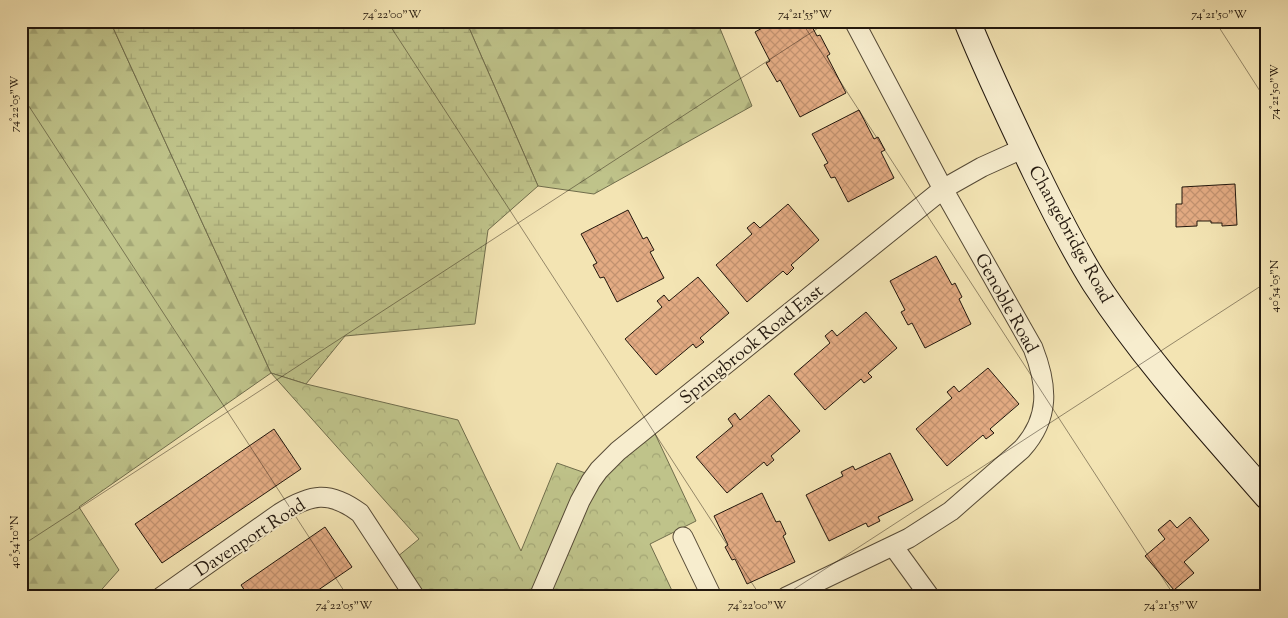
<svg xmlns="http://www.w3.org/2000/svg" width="1288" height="618" viewBox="0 0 1288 618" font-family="'Sorts Mill Goudy',serif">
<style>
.forest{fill:url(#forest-firs);stroke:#706d4c}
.wetland{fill:url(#wetland-marsh);stroke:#706d4c}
.park{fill:url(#park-crowns);stroke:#706d4c}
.building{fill:url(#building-cross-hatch);stroke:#22170d}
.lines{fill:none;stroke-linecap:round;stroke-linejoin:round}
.minor-casing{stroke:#564a36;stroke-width:21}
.secondary-casing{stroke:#22170d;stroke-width:28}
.minor{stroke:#f7edce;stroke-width:19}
.secondary{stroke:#f7edce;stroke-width:26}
.ticks{fill:none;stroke:#22170d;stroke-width:1;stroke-opacity:0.45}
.labels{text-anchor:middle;stroke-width:4;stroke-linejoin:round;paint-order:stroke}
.street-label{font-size:18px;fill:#22170d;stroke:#f7edce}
.neatline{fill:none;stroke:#22170d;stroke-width:2}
.ticks-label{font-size:12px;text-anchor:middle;fill:#22170d}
</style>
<defs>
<pattern id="forest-firs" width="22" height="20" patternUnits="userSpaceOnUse" patternTransform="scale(1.25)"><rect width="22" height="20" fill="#bfc38a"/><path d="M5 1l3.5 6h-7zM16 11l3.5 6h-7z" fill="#a4a776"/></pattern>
<pattern id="wetland-marsh" width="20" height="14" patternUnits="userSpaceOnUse" patternTransform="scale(1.25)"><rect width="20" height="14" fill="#bfc38a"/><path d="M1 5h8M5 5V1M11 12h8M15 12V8" fill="none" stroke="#a4a776"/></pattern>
<pattern id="park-crowns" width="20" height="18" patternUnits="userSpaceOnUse" patternTransform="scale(1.25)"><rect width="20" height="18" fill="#bfc38a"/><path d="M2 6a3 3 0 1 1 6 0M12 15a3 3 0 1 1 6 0" fill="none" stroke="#a4a776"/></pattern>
<pattern id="building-cross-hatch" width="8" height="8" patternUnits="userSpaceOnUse" patternTransform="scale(1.25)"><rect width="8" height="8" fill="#e3ab83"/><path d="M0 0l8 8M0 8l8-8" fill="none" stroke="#c29270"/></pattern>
</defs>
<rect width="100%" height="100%" fill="#f3e4b3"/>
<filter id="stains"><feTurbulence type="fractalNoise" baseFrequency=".004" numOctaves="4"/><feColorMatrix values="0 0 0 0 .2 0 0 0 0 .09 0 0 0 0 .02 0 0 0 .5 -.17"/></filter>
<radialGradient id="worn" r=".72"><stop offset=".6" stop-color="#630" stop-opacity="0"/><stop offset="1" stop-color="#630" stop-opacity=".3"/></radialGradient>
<path class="forest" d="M21 21H110L271 373 79 507 119 570 95 597H21Z
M466 21H728L719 26 752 106 594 194 538 186Z"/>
<path class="wetland" d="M110 21H466L538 186 488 230 475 324 345 336 306 384 271 373Z"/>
<path class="park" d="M271 373 306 384 458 420 521 551 557 463 594 476 649 421 696 521 650 544 675 597H418L397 557 419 539Z"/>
<path class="building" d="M775 21H809L817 36 820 35 830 54 827 56 846 93 800 117 780 80 777 82 766 63 770 61 755 32Z
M859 110 874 139 878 137 885 150 881 152 894 178 848 202 835 177 831 178 824 165 828 163 812 134Z
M1235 184 1237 225 1222 226V223H1211V221H1197V226L1176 227V204H1182V187Z
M788 204 819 240 791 265 794 268 787 275 783 271 747 302 716 265 752 234 747 228 754 222 760 228Z
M628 210 643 239 647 237 654 250 650 252 664 278 617 302 604 277 600 278 593 265 597 263 581 234Z
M936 256 952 285 955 283 962 297 959 299 971 324 925 348 912 323 908 325 901 312 905 310 890 281Z
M698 277 729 313 700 338 704 342 696 348 693 344 656 375 625 339 662 307 657 301 664 295 669 301Z
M866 312 897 348 868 373 872 377 864 383 861 379 825 410 794 374 830 343 825 336 832 330 837 336Z
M988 368 1019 404 990 429 994 433 986 439 983 435 947 466 916 429 952 398 947 392 954 386 959 392Z
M769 395 800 431 771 456 774 460 767 466 764 462 727 493 696 457 733 426 728 419 735 413 740 420Z
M274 429 301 469 162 563 135 524Z
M890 453 913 500 878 517 880 521 868 527 866 523 829 541 806 495 843 476 841 472 853 466 855 470Z
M762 493 776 522 780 521 786 534 783 536 795 562 747 584 735 559 732 560 725 547 728 545 714 516Z
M1190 517 1209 540 1184 562 1194 573 1174 590 1145 556 1165 539 1158 530 1170 520 1177 528Z
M325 527 352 567 308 597H249L241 585Z"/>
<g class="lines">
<g class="minor-casing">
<path id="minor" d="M683 537 712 597
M893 546 930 597
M161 597 280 513C311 494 329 490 360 513L415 597
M539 597 580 501 591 481 599 470 618 451 943 189 982 167 1024 148
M786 597 909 538 951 511 1022 449C1050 418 1048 386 1033 348L943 189 854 21"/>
</g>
<g class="secondary-casing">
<path id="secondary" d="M967 21C988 73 1012 123 1036 173 1054 210 1073 248 1095 283 1145 360 1207 427 1267 496"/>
</g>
<use href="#minor" class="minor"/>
<use href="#secondary" class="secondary"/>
</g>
<path class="ticks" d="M387 21 761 597M801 21 1175 597M1215 21 1267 102M21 94 348 597M21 546 829 21M782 597 1267 282"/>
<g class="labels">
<g class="street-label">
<text transform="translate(1071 234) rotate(61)" y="6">Changebridge Road</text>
<text transform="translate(1007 303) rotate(61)" y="6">Genoble Road</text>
<text transform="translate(751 344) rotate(-39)" y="6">Springbrook Road East</text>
<text transform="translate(250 537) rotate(-33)" y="6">Davenport Road</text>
</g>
</g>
<rect width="1288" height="618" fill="none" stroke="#f3e4b3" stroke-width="55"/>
<rect x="28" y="28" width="1232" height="562" class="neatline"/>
<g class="ticks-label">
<text x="392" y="18">74°22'00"W</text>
<text x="805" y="18">74°21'55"W</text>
<text x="1219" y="18">74°21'50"W</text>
<text transform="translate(1274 92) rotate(-90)" y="4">74°21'50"W</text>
<text transform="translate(14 104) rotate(-90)" y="4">74°22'05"W</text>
<text transform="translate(1274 286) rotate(-90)" y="4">40°54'05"N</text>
<text transform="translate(14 542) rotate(-90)" y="4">40°54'10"N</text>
<text x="344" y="609">74°22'05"W</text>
<text x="757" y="609">74°22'00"W</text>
<text x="1171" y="609">74°21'55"W</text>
</g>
<rect width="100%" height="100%" filter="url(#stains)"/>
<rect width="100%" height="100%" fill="url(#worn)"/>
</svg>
